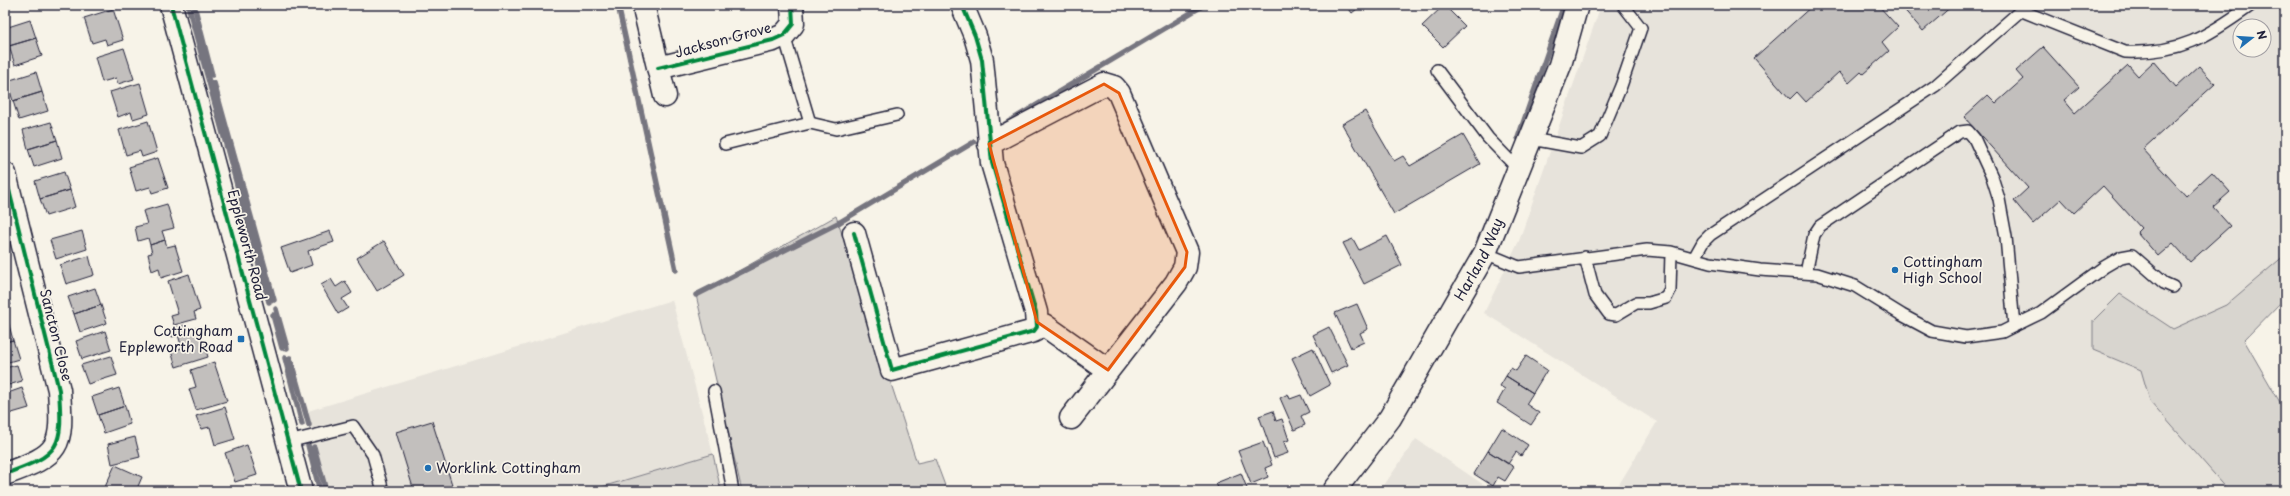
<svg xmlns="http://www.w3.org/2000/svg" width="2290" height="496" viewBox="0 0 2290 496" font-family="'Playpen Sans',sans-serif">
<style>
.built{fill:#e7e3db;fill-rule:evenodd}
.green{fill:#d8d5cf;stroke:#7d7c85}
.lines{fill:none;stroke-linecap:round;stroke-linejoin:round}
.stream{stroke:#76747f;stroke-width:5.5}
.building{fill:#c2bfbd;stroke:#22223b}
.lane-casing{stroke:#22223b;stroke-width:14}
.street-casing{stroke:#22223b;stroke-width:25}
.secondary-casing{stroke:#22223b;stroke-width:25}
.lane{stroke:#f7f3e8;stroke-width:11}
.street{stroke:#f7f3e8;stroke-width:22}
.secondary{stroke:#f7f3e8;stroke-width:22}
.cycleway-casing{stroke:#f7f3e8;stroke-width:6}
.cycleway{stroke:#00873e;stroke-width:4}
.marked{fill:#e8590c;fill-opacity:0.2;stroke:#e8590c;stroke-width:3;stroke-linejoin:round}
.poi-dot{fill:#1f6fb2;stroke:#f7f3e8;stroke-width:1.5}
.labels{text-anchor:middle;stroke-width:3.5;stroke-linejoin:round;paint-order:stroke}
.street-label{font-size:14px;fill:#22223b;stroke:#f7f3e8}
.poi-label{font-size:14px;fill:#22223b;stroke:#f7f3e8;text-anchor:start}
</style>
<rect width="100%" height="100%" fill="#f7f3e8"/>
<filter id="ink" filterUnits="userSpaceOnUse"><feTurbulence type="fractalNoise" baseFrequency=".025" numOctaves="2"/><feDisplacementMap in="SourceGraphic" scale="8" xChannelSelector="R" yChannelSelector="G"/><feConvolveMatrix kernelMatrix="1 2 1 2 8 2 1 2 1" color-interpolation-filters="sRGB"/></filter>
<g filter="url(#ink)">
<path class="built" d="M1601 5H2285V298L2187 400 2281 491H1615L1657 422 1484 313 1519 241ZM2240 26H2264V50H2240Z
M672 300 713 454 588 491H327L308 411Z
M1416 439 1493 491H1380Z"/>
<path class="green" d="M836 216 917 463 935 459 947 491H742L696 295Z
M2285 255V298L2244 340 2285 411V491H2229L2150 401 2141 370 2093 350V321L2120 294 2173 329 2226 305Z
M713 454 721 491H588Z"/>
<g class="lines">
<path class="stream" d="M188 5 269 302
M194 5 212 75
M618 5 676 270
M214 83 274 300
M1005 124 1204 5
M1518 138 1564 5
M696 295 840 222 974 142
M276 309 287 348
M273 315 282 348
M285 358 302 424
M290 358 309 425
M308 445 320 491
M314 447 326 491"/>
</g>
<path class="building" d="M1346 5H1362L1352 13Z
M1444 5 1465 26 1443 47 1422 26Z
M1813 5H1878L1898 27 1882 42 1889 51 1863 74 1861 72 1849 83 1839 72 1806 102 1797 92 1790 99 1754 58Z
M1900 5H1953L1923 31Z
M113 9 123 40 107 45 105 39 92 43 84 18Z
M30 20 36 38 9 46 5 28Z
M36 38 42 56 15 65 9 46Z
M2043 47 2079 87 2064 100 2075 113 2128 65 2138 76 2154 61 2176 87 2199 66 2215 84 2143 149 2186 196 2212 172 2230 192 2213 207 2230 226 2190 262 2173 243 2158 256 2137 232 2141 228 2103 186 2074 213 2061 199 2033 224 2014 201 2028 188 1964 117 1988 95 1996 103 2023 79 2016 71Z
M124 48 134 79 118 84 116 78 102 82 95 57Z
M36 72 42 92 13 101 7 81Z
M140 83 149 114 133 119 131 112 118 117 110 92Z
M42 92 48 111 19 120 13 101Z
M1365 111 1394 161 1403 156 1410 166 1463 135 1480 164 1394 214 1342 124Z
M148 121 157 152 142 157 140 151 126 155 119 130Z
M51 122 57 140 28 149 23 130Z
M57 140 62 158 34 167 28 149Z
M158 158 168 188 152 193 150 187 136 191 129 167Z
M64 172 70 190 40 199 35 181Z
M70 190 75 207 46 216 40 199Z
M167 204 174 228 162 231 165 240 150 245 148 238 138 241 135 227 147 224 143 211Z
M82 231 87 249 56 259 50 240Z
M330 231 334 242 308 251 312 265 290 273 281 248Z
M1387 236 1402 265 1364 284 1343 243 1353 239 1359 250Z
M165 240 167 247 175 245 183 271 161 278 159 268 152 271 148 254 152 253 150 245Z
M384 241 404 275 377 291 357 258Z
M89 256 94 275 66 284 60 265Z
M189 274 200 310 194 312 196 319 174 325 171 316 178 314 168 281Z
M331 279 336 287 345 281 352 293 342 299 348 308 338 314 321 285Z
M5 287 11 305 5 307Z
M95 288 101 305 74 314 68 297Z
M1357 304 1368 329 1360 333 1364 342 1351 348 1335 313Z
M101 305 107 323 80 332 74 314Z
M8 321 13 340 5 342V322Z
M185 325 186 331 199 327 208 357 176 367 171 351 182 348 178 335 172 337 170 330Z
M1329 327 1348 365 1331 373 1313 335Z
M105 331 111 350 82 359 76 341Z
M13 340 19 359 5 363V342Z
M1313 348 1330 385 1310 396 1292 358Z
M111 356 117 375 88 384 81 365Z
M1526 356 1547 370 1533 393 1506 376 1511 368 1516 371Z
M214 362 227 401 196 410 189 389 196 387 191 370Z
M17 365 22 381 5 386V368Z
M1506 376 1533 393 1526 404 1539 413 1531 425 1497 403 1505 389 1500 386Z
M22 388 29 408 5 415V394Z
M119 388 125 406 98 415 92 397Z
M1288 394 1290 399 1301 395 1309 412 1301 416 1305 425 1294 430 1280 398Z
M125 406 130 424 104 433 98 415Z
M225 407 235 439 215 445 210 427 201 429 196 416Z
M1273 411 1276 421 1282 419 1289 440 1284 442 1288 453 1274 458 1259 416Z
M432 421 454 491H414L396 432Z
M1502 428 1528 445 1521 456 1516 452 1508 464 1488 451Z
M135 437 140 457 112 464 108 444Z
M1263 442 1272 465 1265 468 1268 477 1251 484 1238 451Z
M247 445 257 475 235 482 225 453Z
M1488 451 1514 467 1505 481 1498 477 1493 486 1474 474Z
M115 465 142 477 136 491H114L105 487Z
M1241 473 1248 491H1219L1216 483Z"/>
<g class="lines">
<g class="lane-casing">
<path id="lane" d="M2022 11 2125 52C2180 54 2207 37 2250 6
M784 35 810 123 836 129 897 115
M1437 70 1488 138 1519 170
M1531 139 1581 148 1600 136 1621 86 1641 28 1623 5
M725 144 810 123
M1485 253 1519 267 1647 250 1671 252 1710 263 1760 270 1817 274 1855 286 1902 315 1932 331 1966 337 2002 332 2014 326 2041 313 2104 267 2121 257 2132 255 2164 283 2173 287
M1585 257 1595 295 1609 314 1616 315 1636 303H1649L1666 298 1670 290 1671 252
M1694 258 1703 242 1710 235 1935 86 2027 5
M1806 273 1814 235 1820 226 1960 132 1968 131 1974 138 1992 177 1999 199 2006 237 2014 326
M714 391 733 491
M288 442 353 426 373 455 383 491"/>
</g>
<g class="street-casing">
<path id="street" d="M645 13 665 96
M658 68 773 40 784 35 793 24 792 5
M989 144 1104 84 1114 87 1119 93 1187 252 1185 267 1176 283 1071 418
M5 174 59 390C63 448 61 454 5 474
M854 233 892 370 1034 331 1037 327 1036 312 992 163 982 60 975 36 962 5
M1037 322 1044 325 1108 370"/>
</g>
<g class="secondary-casing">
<g id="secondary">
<path d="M171 5 301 491"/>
<path id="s1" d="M1334 491 1390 418 1485 253 1560 65 1577 5"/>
</g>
</g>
<use href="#lane" class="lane"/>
<use href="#street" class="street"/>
<use href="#secondary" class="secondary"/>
<g class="cycleway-casing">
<path id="cycleway" d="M171 5 301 491
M658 68 773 40 784 35 793 24 792 5
M5 174 59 390C63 448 61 454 5 474
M854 233 892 370 1034 331 1037 327 1036 312 992 163 982 60 975 36 962 5"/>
</g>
<use href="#cycleway" class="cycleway"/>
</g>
</g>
<path class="marked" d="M1104 84 1119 93 1187 252 1185 267 1108 370 1037 322 989 144Z"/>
<g class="poi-dot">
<circle cx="1895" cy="270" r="4"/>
<rect x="237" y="335" width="8" height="8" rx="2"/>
<circle cx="428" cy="468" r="4"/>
</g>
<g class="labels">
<g class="street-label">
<text transform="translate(723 40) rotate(-15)" y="5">Jackson Grove</text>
<text transform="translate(247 245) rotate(75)" y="5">Eppleworth Road</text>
<text dy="5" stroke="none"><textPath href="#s1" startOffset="274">Harland Way</textPath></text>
<text transform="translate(56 335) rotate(76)" y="5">Sancton Close</text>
</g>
<g class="poi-label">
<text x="1903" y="267">Cottingham<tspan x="1903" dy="16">High School</tspan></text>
<text x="233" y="336" text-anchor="end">Cottingham<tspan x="233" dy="16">Eppleworth Road</tspan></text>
<text x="436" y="473">Worklink Cottingham</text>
</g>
</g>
<rect width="2290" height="496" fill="none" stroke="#f7f3e8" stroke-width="20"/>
<rect x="10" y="10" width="2270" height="476" fill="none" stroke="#22223b" stroke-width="1.5" filter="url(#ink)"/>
<g transform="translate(2252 38) rotate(73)"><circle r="19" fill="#f7f3e8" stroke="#a29fa3"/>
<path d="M0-3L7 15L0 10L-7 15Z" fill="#1f6fb2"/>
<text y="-6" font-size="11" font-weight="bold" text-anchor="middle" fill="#22223b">N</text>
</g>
</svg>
